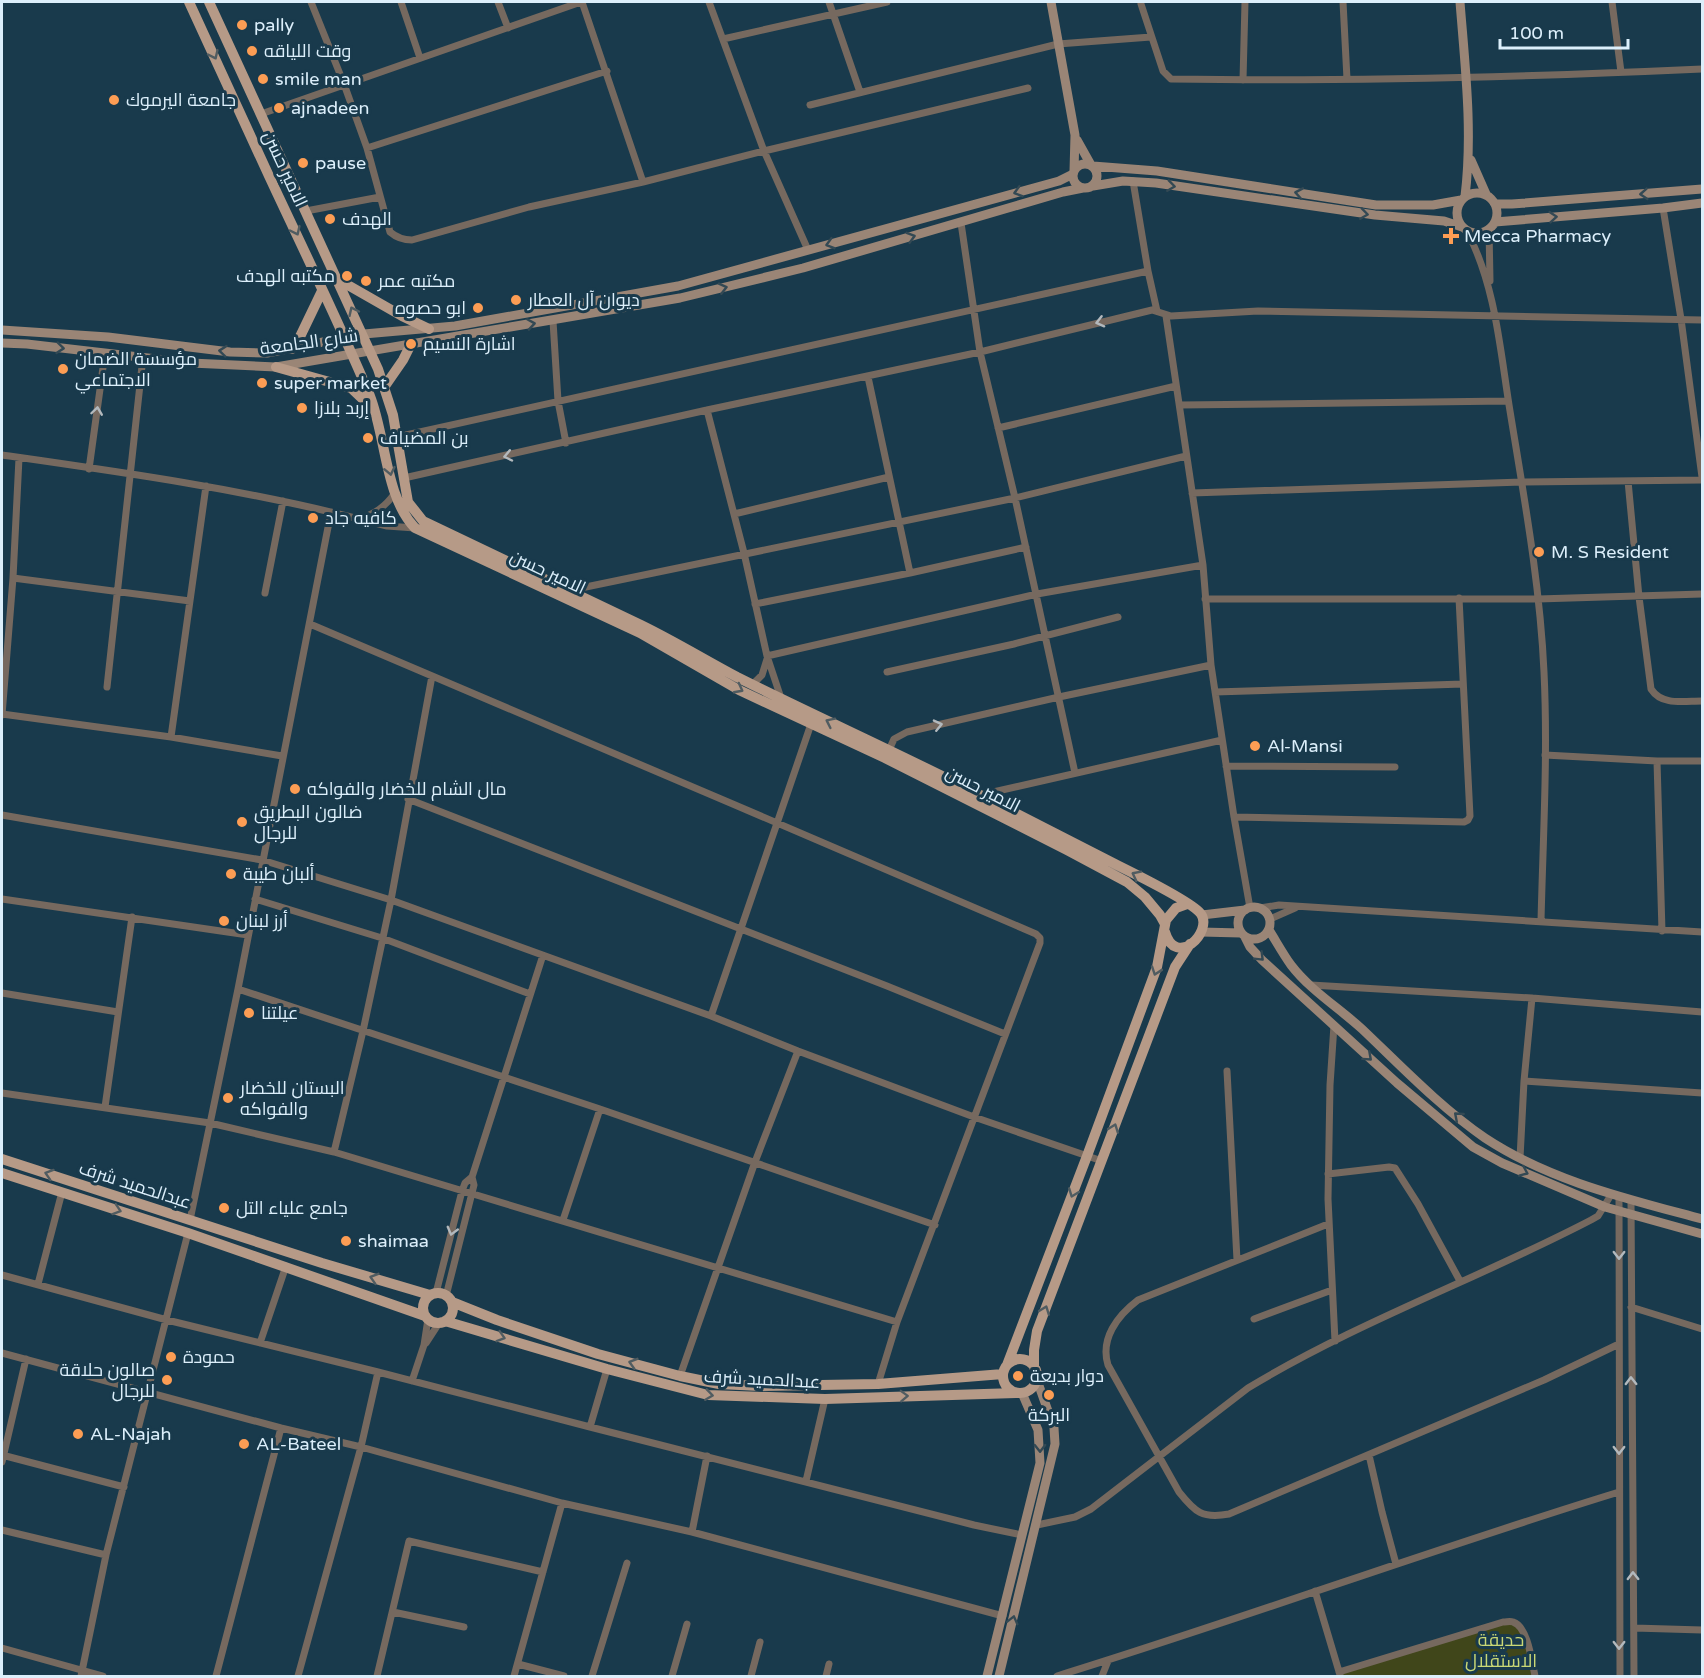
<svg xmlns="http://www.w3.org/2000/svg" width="1704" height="1678" viewBox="0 0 1704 1678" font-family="'Varela Round',Cairo,sans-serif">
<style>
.green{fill:#40461a}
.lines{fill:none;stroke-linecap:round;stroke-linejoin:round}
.street{stroke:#76695f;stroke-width:7}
.secondary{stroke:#9a8576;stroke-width:9}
.primary{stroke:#b69a87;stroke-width:10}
.oneway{stroke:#505c61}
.oneway2{stroke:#334954}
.oneway3{stroke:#b3b9bd}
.poi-dot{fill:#fc9d54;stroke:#193a4c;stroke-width:2}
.labels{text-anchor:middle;stroke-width:6;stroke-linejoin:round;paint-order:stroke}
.poi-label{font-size:18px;fill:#dceffb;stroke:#193a4c;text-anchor:start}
.street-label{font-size:18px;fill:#dceffb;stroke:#193a4c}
.park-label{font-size:18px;fill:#cad875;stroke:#193a4c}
</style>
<rect width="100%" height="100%" fill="#193a4c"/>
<path class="green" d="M1503 1622 1521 1627 1535 1676H1340L1339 1672Z"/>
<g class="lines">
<path class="street" d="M311 2 344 84 367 148 390 232C397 238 403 240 412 240L529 207 643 182 764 151 1028 88
M401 2 420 58
M498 2 508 28
M582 2 643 182
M709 2 764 151 808 250
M829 2 860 92
M1343 2 1347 79
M1612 2 1621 72
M1141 4 1163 71 1171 79C1348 82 1526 77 1702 69
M723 39 887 2
M1243 80 1245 2
M810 105 1058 44 1151 37
M261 114 581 2
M367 148 607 71
M1133 181 1148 271 1157 311
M1663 208 1681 319 1702 477
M306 211 380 197
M961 223 980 352 1015 498 1075 773
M1489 229 1490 281
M1467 231C1496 287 1500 350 1510 411 1524 497 1540 584 1544 672 1548 755 1543 838 1541 921
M1166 316 1203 565 1211 665 1234 817 1250 908
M553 321 558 401 566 443
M868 377 910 573
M1180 405 1508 401
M707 410 744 553 767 656 781 698
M998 428 1176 386
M397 437 1148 271
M2 455C121 472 242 489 359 519
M89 469 105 353
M404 478 707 410 980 352 1152 310 1171 316 1258 311 1702 320
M1628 481 1639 597 1651 689C1662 706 1684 701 1702 701
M395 493C385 507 375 514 359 519L387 526 415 528
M1192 493 1522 482 1702 480
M734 514 889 477
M13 578 190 601
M265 593 283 501
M571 593 581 588 1015 498 1186 456
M1205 599H1538L1702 594
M755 604 910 573 1026 547
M310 624C553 727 794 830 1036 934L1040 938V943L897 1322 878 1384
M767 656 1037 594 1203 565
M887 672 1014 644 1118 617
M753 684 762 675 767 659
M107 687 143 357
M1215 692 1463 684
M2 714 171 737 282 756
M2 715 13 578 19 458
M171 737 206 486
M889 750 894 739 907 732 1059 697 1211 665
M1545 755 1657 761H1702
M1657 761 1662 931
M1226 766 1395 767
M980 795 1222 740
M408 799 887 986 1005 1034
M2 815 262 860 391 900 711 1016 798 1051 974 1117 1102 1161
M1234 817 1464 822 1468 820 1470 816 1459 598
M2 899 248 935
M255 899 382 938 530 994
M1260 908 1279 905 1702 932
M1270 919 1295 908
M1311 985 1532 998 1702 1012
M238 989 600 1109 935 1225
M2 993 118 1012
M711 1016 811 724
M1334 1025 1330 1085 1328 1199 1335 1341
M1227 1071 1237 1260
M1524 1081 1702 1093
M2 1093 210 1123 334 1152 897 1322
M105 1107 132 917
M334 1152 363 1031 391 900 432 676
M1520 1158 1524 1081 1532 998
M1328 1174 1389 1167 1395 1168 1418 1204 1460 1281
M1619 1197 1620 1676
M1631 1200 1634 1676
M190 1220 238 989 331 512
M563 1220 600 1109
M1328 1224 1138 1300C1117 1316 1100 1339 1108 1365L1179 1492C1195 1512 1202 1519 1229 1514L1544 1380 1619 1344
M2 1275 167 1320 378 1372 590 1427 974 1525 1022 1535
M38 1284 62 1192
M436 1293 462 1191 465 1183 472 1177
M446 1296 474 1185 472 1177 543 955
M1631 1307 1702 1329
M1254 1319 1332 1290
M260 1343 286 1266
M426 1343 439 1323
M2 1353 281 1428 361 1447 562 1503 692 1532 1003 1616
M680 1376 755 1162 798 1051
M412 1381 424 1345 428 1319
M590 1427 607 1369
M2 1455 124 1487
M1369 1455 1382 1512 1396 1564
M2 1462 26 1359
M806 1481 825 1399
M1037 1525 1075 1517 1091 1509 1248 1388C1357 1322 1478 1279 1591 1220L1598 1216 1611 1195
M2 1530 106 1555
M692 1532 707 1456
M1315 1591 1340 1675
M393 1612 464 1627
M1634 1628 1702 1630
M2 1648 103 1676
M518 1664 564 1676
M1339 1672 1503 1622C1507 1622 1510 1621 1513 1622 1528 1626 1532 1663 1535 1676
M81 1676 106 1555 188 1233
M216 1676 281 1428
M298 1676 361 1447 378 1372
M377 1676 409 1541 543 1572
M514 1676 562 1503
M592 1676 627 1563
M672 1676 687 1624
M751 1676 760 1642
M826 1676 829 1664
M1057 1676C1245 1618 1430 1550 1619 1492
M1102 1676 1108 1661"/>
<path class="secondary" d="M1051 2 1075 135 1074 171
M1460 2C1465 66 1473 132 1465 196
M1077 140 1091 165
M1471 160 1486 194
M1073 176a12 12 0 1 1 24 0a12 12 0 1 1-24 0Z
M1093 166 1157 171 1376 205H1433L1461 200
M1093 186 1123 181 1156 183 1375 215 1444 221 1462 227
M1457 213a20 20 0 1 1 40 0a20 20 0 1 1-40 0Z
M1495 204H1512L1702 189
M1495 222 1663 208 1702 203
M2 330 108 337 230 352 267 353 364 334 455 326 678 286 1059 181 1073 174
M2 343 27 344 191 363 276 367 680 298 803 268 1063 192 1083 188
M1238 923a16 16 0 1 1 32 0a16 16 0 1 1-32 0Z
M1202 915 1245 910
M1269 930C1276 941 1283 954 1291 965 1310 990 1339 1008 1362 1029 1401 1066 1440 1107 1485 1138 1550 1181 1628 1199 1702 1219
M1201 932 1241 933
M1245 937 1250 947 1262 960 1397 1083 1473 1147 1502 1163 1605 1207 1702 1234
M987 1676 1040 1463 1038 1430 1022 1393
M999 1676 1055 1444 1054 1428 1037 1380"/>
<path class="primary" d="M189 2C216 60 242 118 269 176 303 249 339 322 370 396 386 437 385 497 415 528L640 633 739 690 885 758 1067 850 1127 882 1145 897 1160 915 1165 924
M209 2 378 369 393 415 408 502 423 521C495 556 569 590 641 625 674 641 705 660 737 677 817 717 900 754 980 795 1025 818 1070 841 1115 864 1131 872 1193 902 1201 914 1213 932 1176 969 1165 932
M339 280 402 316 429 329
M292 349 296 345 322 291
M276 367 351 388 373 409
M385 386 403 360 411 344
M2 1159 322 1263 430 1295
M2 1173 188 1233 425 1316
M423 1308a15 15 0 1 1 30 0a15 15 0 1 1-30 0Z
M452 1302 497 1320 598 1354 680 1376 719 1384 760 1386 878 1384 1003 1374
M445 1321 607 1369 708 1395 825 1399 1016 1393
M1003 1376a17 17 0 1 1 34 0a17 17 0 1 1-34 0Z
M1007 1365 1087 1156 1157 967 1166 920 1176 908 1187 904
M1034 1367V1350L1037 1331 1175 967 1190 944"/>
</g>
<defs><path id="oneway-chevron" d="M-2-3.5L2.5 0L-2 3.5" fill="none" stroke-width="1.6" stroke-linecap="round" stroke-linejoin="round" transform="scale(1.5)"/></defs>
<g class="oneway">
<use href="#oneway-chevron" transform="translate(214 55) rotate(65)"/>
<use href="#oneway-chevron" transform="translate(296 231) rotate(65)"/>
<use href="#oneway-chevron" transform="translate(353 311) rotate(-115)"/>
<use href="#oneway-chevron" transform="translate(390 471) rotate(78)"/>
<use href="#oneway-chevron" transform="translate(739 689) rotate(28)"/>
<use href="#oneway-chevron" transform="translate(830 722) rotate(-154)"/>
<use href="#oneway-chevron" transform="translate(1136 875) rotate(-153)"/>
<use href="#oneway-chevron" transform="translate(1156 971) rotate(109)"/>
<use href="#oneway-chevron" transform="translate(1114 1128) rotate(-69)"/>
<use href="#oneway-chevron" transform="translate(49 1174) rotate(-162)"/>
<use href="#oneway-chevron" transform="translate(1073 1193) rotate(111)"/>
<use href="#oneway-chevron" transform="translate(117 1210) rotate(18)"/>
<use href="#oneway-chevron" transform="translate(374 1278) rotate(-163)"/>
<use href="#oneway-chevron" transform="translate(1045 1310) rotate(-69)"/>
<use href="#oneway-chevron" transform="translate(501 1337) rotate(17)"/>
<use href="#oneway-chevron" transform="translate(633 1363) rotate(-164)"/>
<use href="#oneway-chevron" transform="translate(709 1395) rotate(8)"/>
<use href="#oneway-chevron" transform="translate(904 1396) rotate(-2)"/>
</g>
<g class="oneway2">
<use href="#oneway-chevron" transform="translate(1171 186) rotate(8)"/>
<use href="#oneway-chevron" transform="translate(1018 192) rotate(164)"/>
<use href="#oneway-chevron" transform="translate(1299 193) rotate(-170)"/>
<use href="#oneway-chevron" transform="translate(1644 194) rotate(176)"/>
<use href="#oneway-chevron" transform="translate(1364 214) rotate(8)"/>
<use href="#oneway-chevron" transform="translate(1553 217) rotate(-5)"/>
<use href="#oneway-chevron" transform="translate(911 237) rotate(-16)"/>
<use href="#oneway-chevron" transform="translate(830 244) rotate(164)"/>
<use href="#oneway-chevron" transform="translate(723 288) rotate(-14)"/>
<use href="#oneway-chevron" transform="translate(531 324) rotate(-9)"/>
<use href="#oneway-chevron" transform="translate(60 348) rotate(6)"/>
<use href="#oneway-chevron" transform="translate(223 351) rotate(-174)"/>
<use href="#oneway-chevron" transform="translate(1260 957) rotate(45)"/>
<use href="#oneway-chevron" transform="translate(1368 1057) rotate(42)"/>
<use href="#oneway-chevron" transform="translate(1458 1116) rotate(-139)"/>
<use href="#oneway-chevron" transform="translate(1524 1172) rotate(23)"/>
<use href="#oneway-chevron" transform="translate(1040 1448) rotate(89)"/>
<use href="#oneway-chevron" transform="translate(1013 1620) rotate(-76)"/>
</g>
<g class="oneway3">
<use href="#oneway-chevron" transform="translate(1100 322) rotate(166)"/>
<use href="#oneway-chevron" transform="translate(97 411) rotate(-82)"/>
<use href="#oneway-chevron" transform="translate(508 456) rotate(168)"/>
<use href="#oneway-chevron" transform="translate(938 725) rotate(-13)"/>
<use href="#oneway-chevron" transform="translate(452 1231) rotate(105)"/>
<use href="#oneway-chevron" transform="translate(1619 1255) rotate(90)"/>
<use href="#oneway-chevron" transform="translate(1631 1381) rotate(-91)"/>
<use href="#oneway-chevron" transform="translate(1619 1450) rotate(90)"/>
<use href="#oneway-chevron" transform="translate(1633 1576) rotate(-91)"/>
<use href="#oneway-chevron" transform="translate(1619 1645) rotate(90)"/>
</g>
<g class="poi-dot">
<circle cx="242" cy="25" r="6"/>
<circle cx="252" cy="51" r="6"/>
<circle cx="263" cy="79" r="6"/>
<circle cx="114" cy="100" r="6"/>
<circle cx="279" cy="108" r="6"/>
<circle cx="303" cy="163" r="6"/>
<circle cx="330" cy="219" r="6"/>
<path d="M1448 227h6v6h6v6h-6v6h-6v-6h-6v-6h6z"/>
<circle cx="347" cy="276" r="6"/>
<circle cx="366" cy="281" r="6"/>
<circle cx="516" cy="300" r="6"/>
<circle cx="478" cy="308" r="6"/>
<circle cx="411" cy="344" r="6"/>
<circle cx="63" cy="369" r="6"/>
<circle cx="262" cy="383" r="6"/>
<circle cx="302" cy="408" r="6"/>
<circle cx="368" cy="438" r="6"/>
<circle cx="313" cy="518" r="6"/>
<circle cx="1539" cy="552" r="6"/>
<circle cx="1255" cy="746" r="6"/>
<circle cx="295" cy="789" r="6"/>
<circle cx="242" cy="822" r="6"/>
<circle cx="231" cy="874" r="6"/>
<circle cx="224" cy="921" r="6"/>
<circle cx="249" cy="1013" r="6"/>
<circle cx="228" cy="1098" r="6"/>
<circle cx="224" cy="1208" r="6"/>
<circle cx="346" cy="1241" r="6"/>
<circle cx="171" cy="1357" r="6"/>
<circle cx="1018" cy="1376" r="6"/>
<circle cx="167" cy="1380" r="6"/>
<circle cx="1049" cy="1395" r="6"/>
<circle cx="78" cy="1434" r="6"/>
<circle cx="244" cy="1444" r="6"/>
</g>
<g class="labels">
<g class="poi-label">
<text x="254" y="31">pally</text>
<text x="264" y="57">وقت اللياقه</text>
<text x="275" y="85">smile man</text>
<text x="126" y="106">جامعة اليرموك</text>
<text x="291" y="114">ajnadeen</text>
<text x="315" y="169">pause</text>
<text x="342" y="225">الهدف</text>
<text x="1464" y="242">Mecca Pharmacy</text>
<text x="335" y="282" text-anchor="end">مكتبه الهدف</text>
<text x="378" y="287">مكتبه عمر</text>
<text x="528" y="306">ديوان آل العطار</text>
<text x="466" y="314" text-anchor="end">ابو حصوه</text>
<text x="423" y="350">اشارة النسيم</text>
<text x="75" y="365">مؤسسة الضمان<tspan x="75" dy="21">الاجتماعي</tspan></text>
<text x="274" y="389">super market</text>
<text x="314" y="414">إربد بلازا</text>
<text x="380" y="444">بن المضياف</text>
<text x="325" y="524">كافيه جاد</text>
<text x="1551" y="558">M. S Resident</text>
<text x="1267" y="752">Al-Mansi</text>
<text x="307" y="795">مال الشام للخضار والفواكه</text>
<text x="254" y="818">ضالون البطريق<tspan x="254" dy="21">للرجال</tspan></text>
<text x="243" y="880">ألبان طيبة</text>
<text x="236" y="927">أرز لبنان</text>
<text x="261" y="1019">عيلتنا</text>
<text x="240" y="1094">البستان للخضار<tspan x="240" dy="21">والفواكه</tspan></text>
<text x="236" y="1214">جامع علياء التل</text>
<text x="358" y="1247">shaimaa</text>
<text x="183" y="1363">حمودة</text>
<text x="155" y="1376" text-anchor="end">صالون حلاقة<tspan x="155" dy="21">للرجال</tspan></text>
<text x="1030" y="1382">دوار بديعة</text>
<text x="1049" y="1421" text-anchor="middle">البركة</text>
<text x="90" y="1440">AL-Najah</text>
<text x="256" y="1450">AL-Bateel</text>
</g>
<g class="street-label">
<text transform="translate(285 169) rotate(65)" y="6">الامير حسن</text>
<text transform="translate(309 342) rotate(-8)" y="6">شارع الجامعة</text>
<text transform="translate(548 572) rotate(25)" y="6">الامير حسن</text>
<text transform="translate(983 789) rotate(27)" y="6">الامير حسن</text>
<text transform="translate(135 1185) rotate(18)" y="6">عبدالحميد شرف</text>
<text transform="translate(762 1379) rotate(3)" y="6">عبدالحميد شرف</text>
</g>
<g class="park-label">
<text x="1501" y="1646">حديقة<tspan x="1501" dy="21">الاستقلال</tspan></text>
</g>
</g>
<rect width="1704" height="1678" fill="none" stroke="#dceffb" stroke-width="6"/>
<path d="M1500 39v9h128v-9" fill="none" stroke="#dceffb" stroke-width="3"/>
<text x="1509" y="39" font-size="18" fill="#dceffb" stroke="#193a4c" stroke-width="4.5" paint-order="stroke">100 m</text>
</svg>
